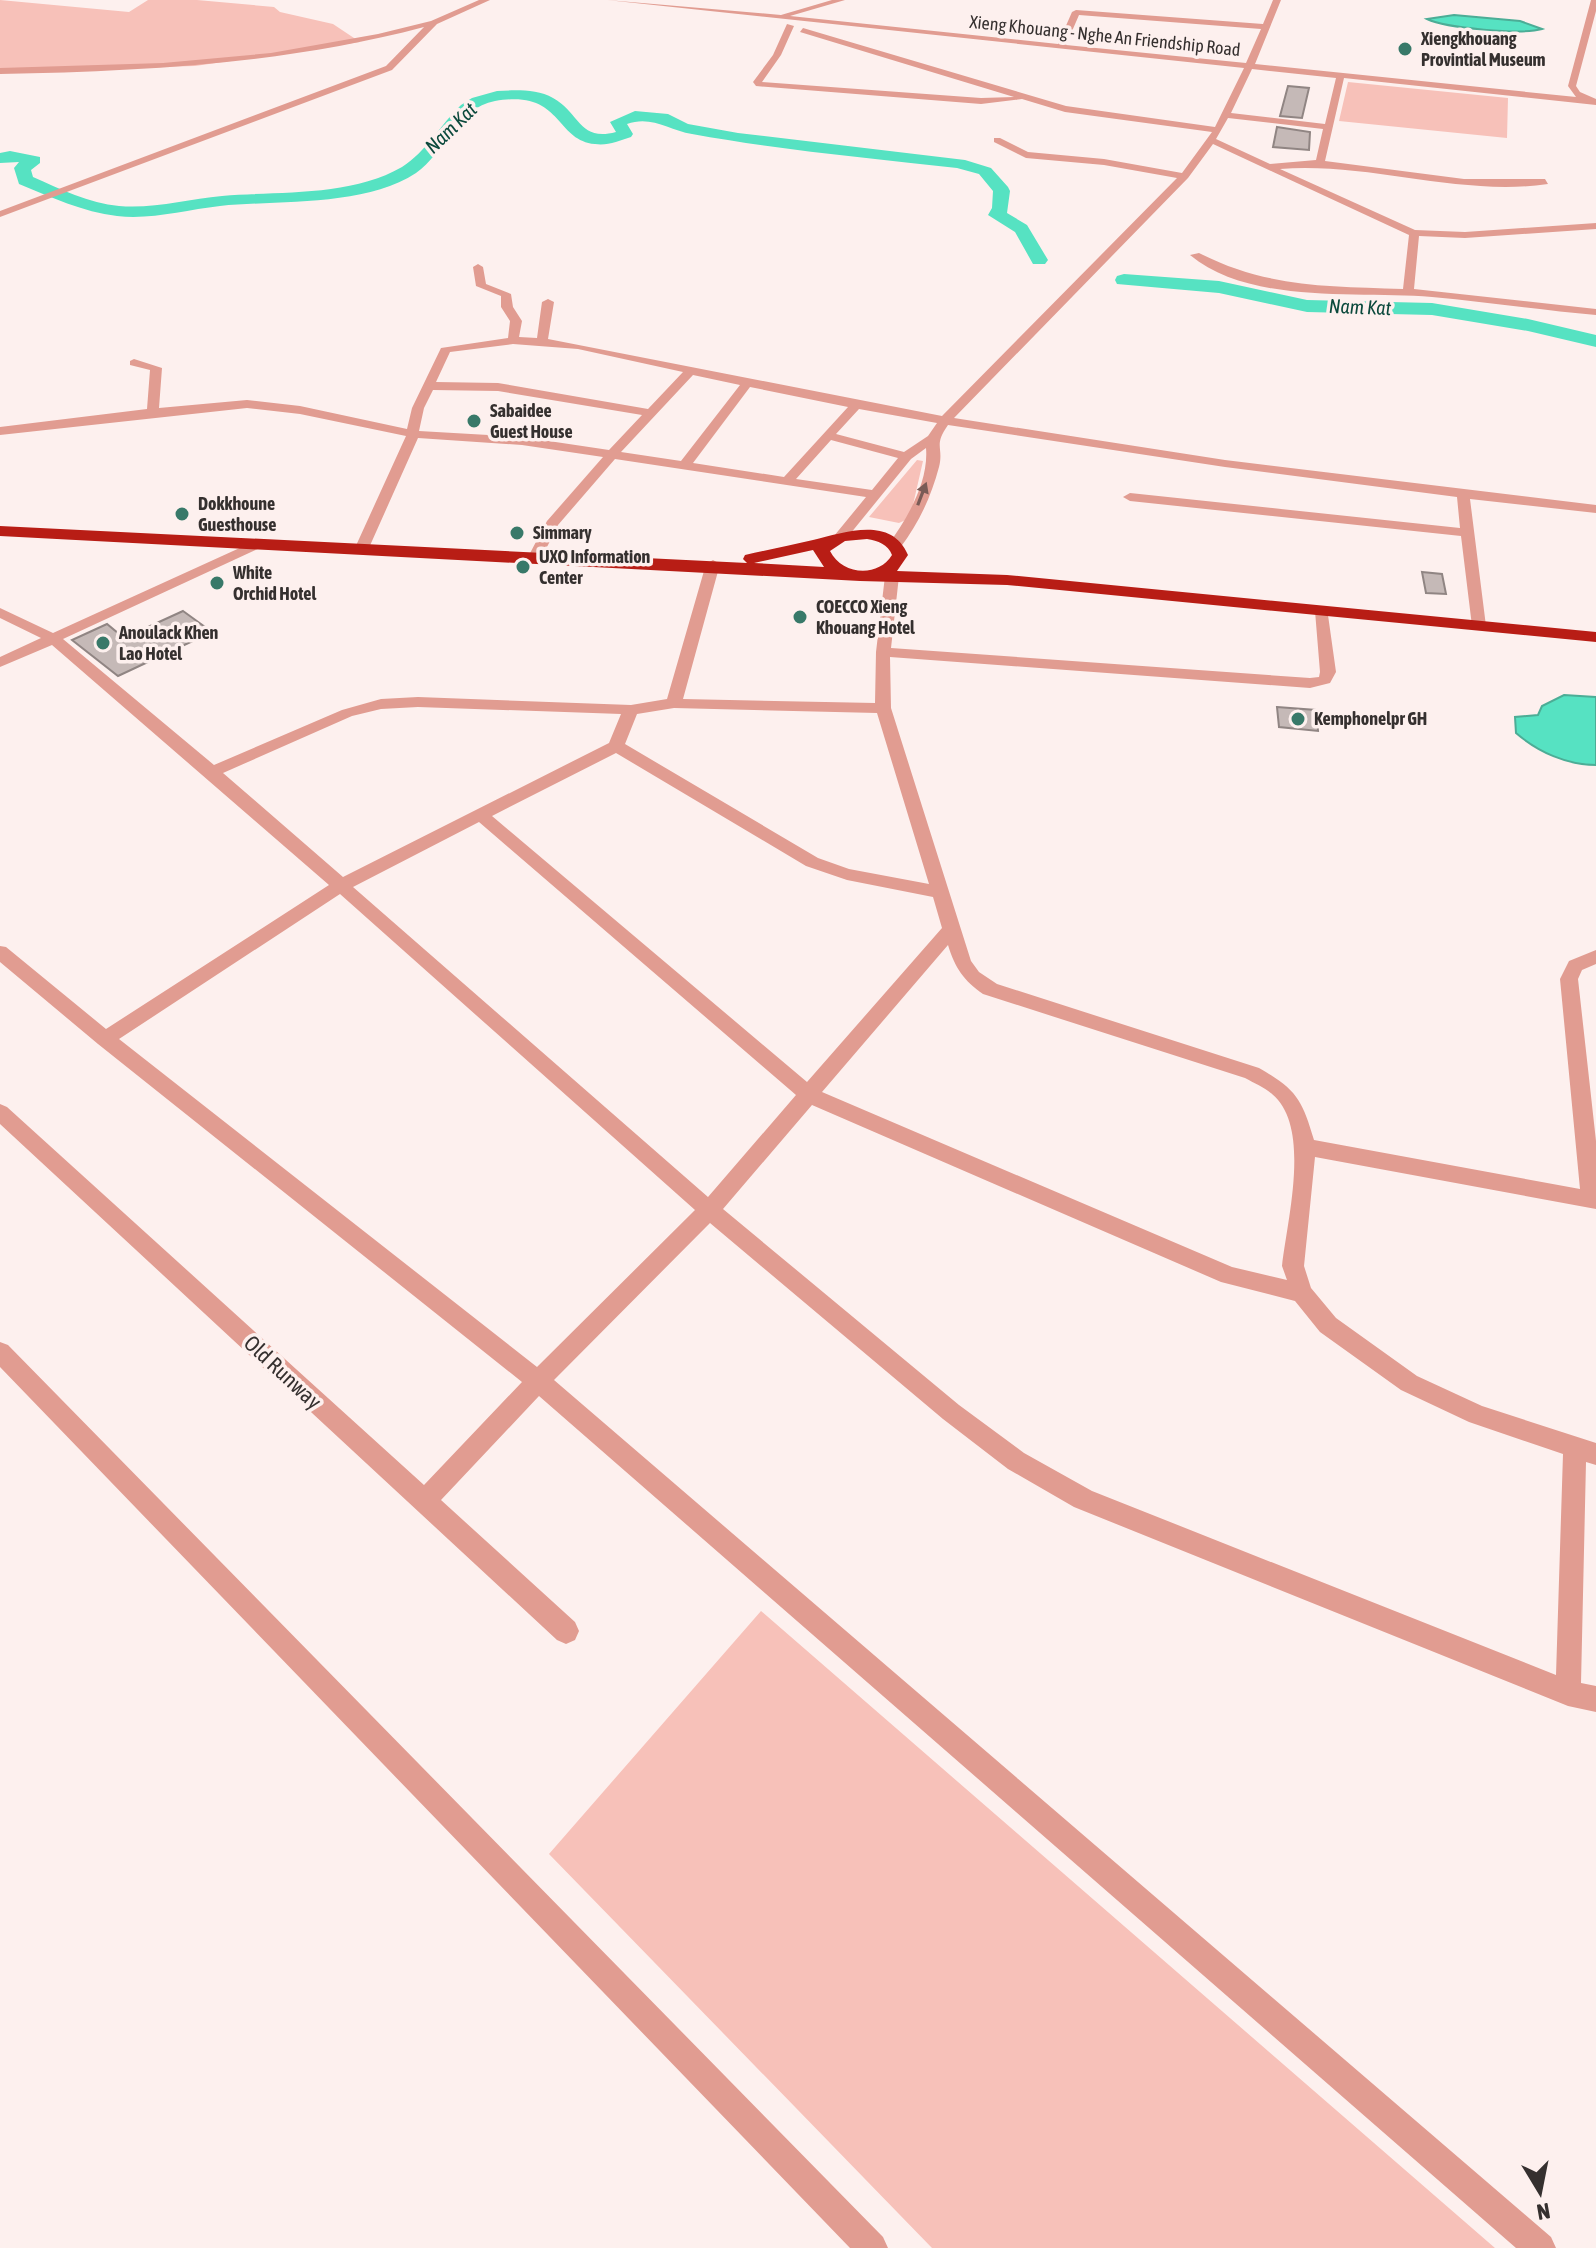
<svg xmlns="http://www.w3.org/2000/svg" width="1596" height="2248" viewBox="0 0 1596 2248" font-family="'Asap Condensed',sans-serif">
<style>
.green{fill:#f7c1b9}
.water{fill:#56e2c2;stroke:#4cad96;stroke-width:2}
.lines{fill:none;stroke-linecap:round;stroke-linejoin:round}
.river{fill:#56e2c2;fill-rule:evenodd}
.building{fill:#c5b9b7;stroke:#908583;stroke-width:2}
.minor{fill:#e19c91;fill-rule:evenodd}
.highway{fill:#b81d15;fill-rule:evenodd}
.oneway{fill:#7a5b56}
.poi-dot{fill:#387969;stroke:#fdf0ee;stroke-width:3}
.labels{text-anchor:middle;stroke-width:7;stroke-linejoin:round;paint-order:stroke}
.far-street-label{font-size:18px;fill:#35302f;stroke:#fdf0ee}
.far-poi-label{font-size:18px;font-weight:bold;fill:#35302f;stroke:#fdf0ee;text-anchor:start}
.far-water-label{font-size:20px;font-style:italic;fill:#0b493c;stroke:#fdf0ee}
.street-label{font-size:22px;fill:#35302f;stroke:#fdf0ee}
</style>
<rect width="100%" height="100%" fill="#fdf0ee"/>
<path class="green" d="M0 0 129 12 148 0H197L274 7 280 12 333 24 360 42 195 66 0 71Z
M1348 82 1508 98 1507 138 1339 121Z
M917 460 923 461 910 518 899 523 869 517Z
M761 1611 1495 2248H932L549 1854Z"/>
<path class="water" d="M1454 15 1520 21 1542 29C1521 35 1446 28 1427 19Z
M1564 695 1596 697V765C1567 765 1538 752 1516 733L1515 717 1538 715 1542 706Z"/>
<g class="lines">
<path class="river" d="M497 91C515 90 537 89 553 98 580 113 579 142 616 132L610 122 635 111 668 114 688 124 738 133 965 160 991 168 1008 187 1010 191 1007 213 1027 225 1048 260 1045 264H1033L1015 232 988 215 992 208 993 191 979 174 957 168C869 158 780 150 692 134 669 130 651 115 627 124L633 134 631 137C619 141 607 146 595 144 554 140 563 89 495 101 457 108 445 153 416 173 364 207 279 200 220 206 185 210 151 220 117 216 83 212 51 197 19 184L14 168 19 162 0 163V153L10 151 40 157V163L31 170 33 177C60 189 89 203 119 206 154 209 188 199 222 196 280 191 350 197 402 167 426 152 441 124 461 105L472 98Z
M1124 274 1219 281 1307 300 1432 303 1528 319 1596 335V347L1528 331 1432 315 1307 312 1219 293 1117 284 1115 280 1117 276Z"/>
</g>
<path class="building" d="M1288 86 1309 88 1302 118 1280 116Z
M1277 127 1310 132 1309 150 1273 147Z
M1422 572 1442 574 1446 594 1426 593Z
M183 611 212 632 118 676 72 640 107 624 124 638Z
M1277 707 1316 710 1318 731 1279 727Z"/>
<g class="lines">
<path class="minor" d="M479 0H490L437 24 392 70 0 217V211L386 66 424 27C285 64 143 71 0 74V68L163 63 271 53 378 34 431 21Z
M607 0 781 15 832 0H845L790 16 1058 44 1072 12 1076 10 1263 24 1273 0H1281L1255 64 1576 97 1568 86 1591 0H1596V11L1576 86 1580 92 1596 99V105L1344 78 1325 161 1464 179H1545L1548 184C1459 197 1370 162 1280 169L1415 230 1465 232 1596 223V229L1465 238 1419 236 1414 289 1596 309V315C1541 310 1487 302 1432 297 1359 291 1250 305 1190 255L1199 253C1268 288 1327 286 1403 289L1409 235 1213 144 1188 178 954 418 1225 460 1596 505V513L1470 499 1486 626 1479 630 1472 626 1461 536 1130 501 1123 497 1130 493 1460 528 1457 497 1225 467 948 425C933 446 944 447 939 467 931 497 919 523 900 548L888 545C907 519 929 482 926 448L911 459 846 539 841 540 834 536 866 497 615 459 558 525 542 557 535 561 528 557 547 521 603 457 522 445 418 438 368 550 361 554 354 550 406 436 300 414 247 408 0 435V427L147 409 150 370 130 365V361L134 359 162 368 159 408 247 400 300 406 407 429 412 408 441 348 508 338 510 321 501 307V296L476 286 473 267 478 264 483 267 486 284 511 294 513 307 522 321 519 337 537 338 542 302 548 299 554 302 548 339 942 416 1177 178 1104 165 1026 158 994 142V138H1000L1028 152 1104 159 1182 173 1212 132 1065 112 1022 99 981 104 756 86 753 82 773 55 787 24 794 26 781 55 762 82 981 98 1014 97 800 32 803 28 1066 106 1215 127 1244 68ZM1079 15 1261 29 1246 63 1066 45ZM1252 69 1336 78 1325 124 1231 113ZM1228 118 1323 129 1316 160 1270 164 1216 139ZM513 344 578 349 683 372 648 409 498 383 436 382 450 352ZM693 375 740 385 681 461 621 452ZM750 387 848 407 784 477 693 463ZM433 390 498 391 642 415 609 450 522 437 419 431 424 408ZM859 409 937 423 928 436 904 452 836 434ZM831 440 898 458 872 490 796 479Z
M255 541 262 545 260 548 63 639 214 765 342 710 381 699 418 697 631 705 667 699 706 564 713 560 720 564 683 699 875 703 876 652 885 576 892 572 899 576 891 648 1310 678 1319 677 1320 672 1315 611 1322 607 1327 608 1336 672 1330 683 1310 688 890 657 891 708 971 961 979 972 997 984 1259 1068C1296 1089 1302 1099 1314 1140L1580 1189 1560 979 1569 961 1596 950V964L1582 970 1578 979 1596 1141V1209L1315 1157 1304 1266 1311 1288 1336 1318 1417 1376 1482 1406 1596 1443V1465L1586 1462 1581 1683 1596 1686V1712L1568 1706 1074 1507 1008 1469 943 1419 710 1223 554 1380 1551 2237 1556 2248H1516L539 1396 441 1500 575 1622 579 1631 575 1640 566 1644 557 1640 0 1124V1104L7 1107 424 1485 522 1382 98 1044 0 962V946L6 947 106 1029 329 885 52 645 0 667V657L41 638 0 618V608L53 633ZM418 707 621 714 609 743 343 877 223 773 352 716 381 709ZM674 708 877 713 929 884 849 869 818 858 625 744 637 714ZM616 753 806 866 847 880 933 897 942 928 807 1082 492 816ZM479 822 796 1095 708 1197 353 887ZM340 894 695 1210 537 1367 119 1039ZM948 945C955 968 964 981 983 994L1245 1078C1254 1083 1264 1087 1272 1094 1312 1127 1287 1220 1282 1266L1287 1280 1232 1267 822 1092ZM812 1105 1221 1282 1295 1301 1320 1332 1401 1390 1469 1422 1563 1454 1556 1675 1092 1491 1024 1453 959 1405 723 1209Z
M0 1342 8 1345 883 2237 888 2248H850L0 1367Z"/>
<path class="highway" d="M0 526 747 563 743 559 745 555C768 550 790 545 813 540 844 533 891 515 908 555L897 571 1007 575 1596 632V642L1007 585 860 581 0 536ZM867 539C878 541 888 544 892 555 878 578 842 575 830 551L845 541ZM813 550 824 567 754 563Z"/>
</g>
<defs><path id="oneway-solid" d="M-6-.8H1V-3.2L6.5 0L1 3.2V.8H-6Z" transform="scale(2)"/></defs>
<use class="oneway" href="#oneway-solid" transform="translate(922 494) rotate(-69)"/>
<g class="poi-dot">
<circle cx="1405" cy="49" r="8"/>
<circle cx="474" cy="421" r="8"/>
<circle cx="182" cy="514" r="8"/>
<circle cx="517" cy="533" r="8"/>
<circle cx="523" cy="567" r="8"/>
<circle cx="217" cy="583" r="8"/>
<circle cx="800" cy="617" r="8"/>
<circle cx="103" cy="643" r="8"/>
<circle cx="1298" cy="719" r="8"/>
</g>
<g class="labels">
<g class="far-street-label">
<text transform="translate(1105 36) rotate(6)" y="6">Xieng Khouang - Nghe An Friendship Road</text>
</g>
<g class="far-poi-label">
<text x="1421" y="45">Xiengkhouang<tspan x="1421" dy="21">Provintial Museum</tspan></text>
<text x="490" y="417">Sabaidee<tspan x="490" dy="21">Guest House</tspan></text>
<text x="198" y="510">Dokkhoune<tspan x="198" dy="21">Guesthouse</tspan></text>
<text x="533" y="539">Simmary</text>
<text x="539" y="563">UXO Information<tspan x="539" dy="21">Center</tspan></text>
<text x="233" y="579">White<tspan x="233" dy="21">Orchid Hotel</tspan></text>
<text x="816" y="613">COECCO Xieng<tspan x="816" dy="21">Khouang Hotel</tspan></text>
<text x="119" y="639">Anoulack Khen<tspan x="119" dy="21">Lao Hotel</tspan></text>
<text x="1314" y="725">Kemphonelpr GH</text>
</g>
<g class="far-water-label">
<text transform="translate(451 128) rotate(-44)" y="7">Nam Kat</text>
<text transform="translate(1360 307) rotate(2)" y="7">Nam Kat</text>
</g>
<g class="street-label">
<text transform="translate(283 1372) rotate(43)" y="8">Old Runway</text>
</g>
</g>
<g transform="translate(1540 2192) rotate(170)" stroke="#fdf0ee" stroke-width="6" paint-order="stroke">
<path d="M0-6L14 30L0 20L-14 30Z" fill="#35302f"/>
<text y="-12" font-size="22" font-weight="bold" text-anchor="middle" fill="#35302f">N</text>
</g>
</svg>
